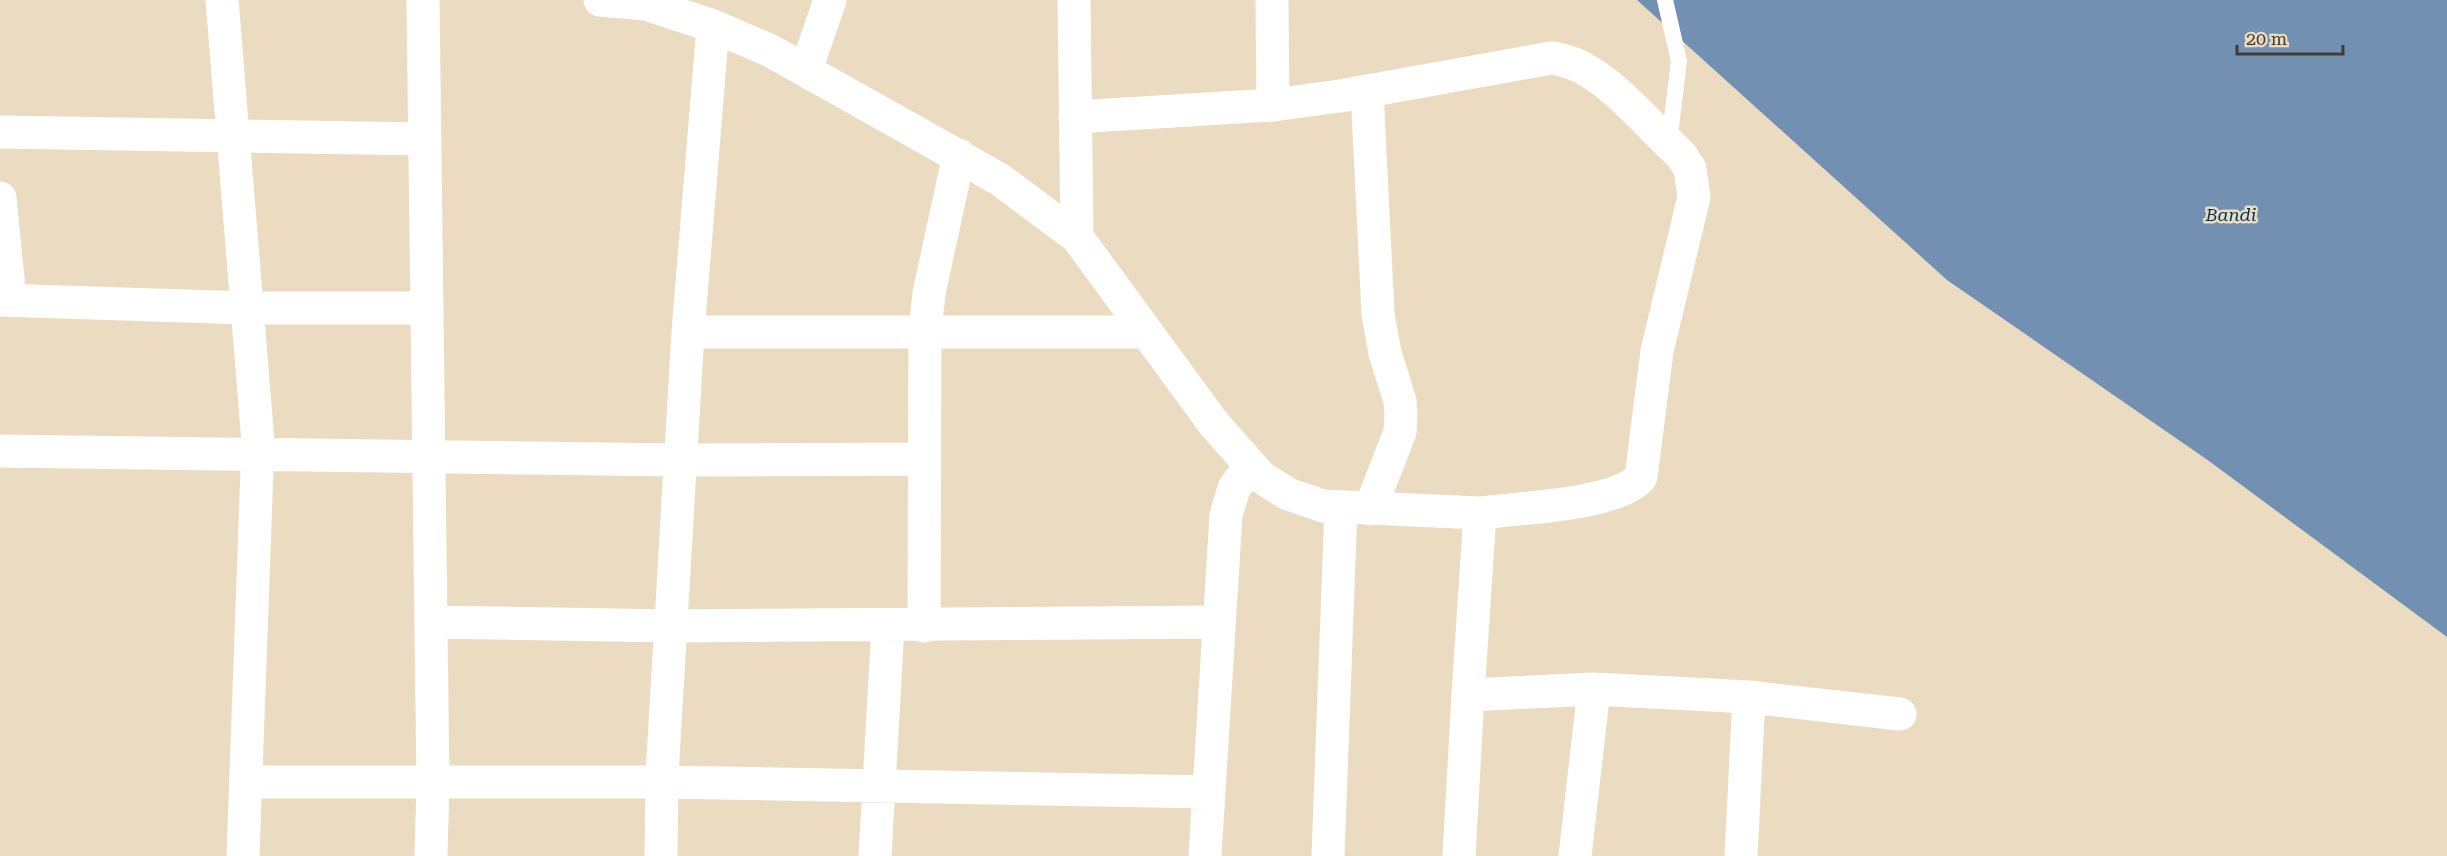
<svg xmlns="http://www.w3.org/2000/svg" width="2447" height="856" viewBox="0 0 2447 856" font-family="'Roboto Serif',serif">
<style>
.water{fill:#7291b2}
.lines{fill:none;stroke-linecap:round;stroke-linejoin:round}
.lane{stroke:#fff;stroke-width:16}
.street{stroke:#fff;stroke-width:33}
.labels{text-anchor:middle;stroke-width:5;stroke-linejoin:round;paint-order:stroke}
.water-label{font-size:18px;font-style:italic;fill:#00335d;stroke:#ebdcc1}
</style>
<rect width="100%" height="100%" fill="#ebdcc1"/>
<path class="water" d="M1637 0H2447V637L2209 461 1947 280Z"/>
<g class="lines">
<path class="lane" d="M1665 0 1679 61 1669 143"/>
<path class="street" d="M222 0 258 442 243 856
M423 0 433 784 431 856
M600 0 646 4 713 26 769 50 999 179 1077 237 1214 424 1261 477 1288 494 1323 506 1480 513 1468 695 1594 689 1749 697 1741 856
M1074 0 1077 237
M1272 0 1273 105
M806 70 830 0
M1367 91 1378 314 1385 353 1400 401 1401 414 1400 432 1370 509
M1075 117 1273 105 1340 96 1551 58C1600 62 1645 123 1681 155L1690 169 1694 197 1657 351 1641 477C1618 505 1518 508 1480 513
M0 132 425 139
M0 198 10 299
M0 300 247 308H427
M688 332H1144
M0 451 680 460 923 459
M431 622 672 626 1219 622
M924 626 925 331 929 293 959 155
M1749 697 1900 714
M246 782H662L1209 792
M661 856 662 775 688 332 713 26
M875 856 888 626
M1205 856 1226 515 1234 488 1250 467
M1328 856 1341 507
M1459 856 1468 695
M1575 856 1594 689"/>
</g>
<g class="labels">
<g class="water-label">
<text x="2231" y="221">Bandi</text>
</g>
</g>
<path d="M2237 45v9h106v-9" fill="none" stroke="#413b31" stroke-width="3"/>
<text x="2246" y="45" font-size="18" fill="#413b31" stroke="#ebdcc1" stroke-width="4.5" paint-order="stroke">20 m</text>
</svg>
